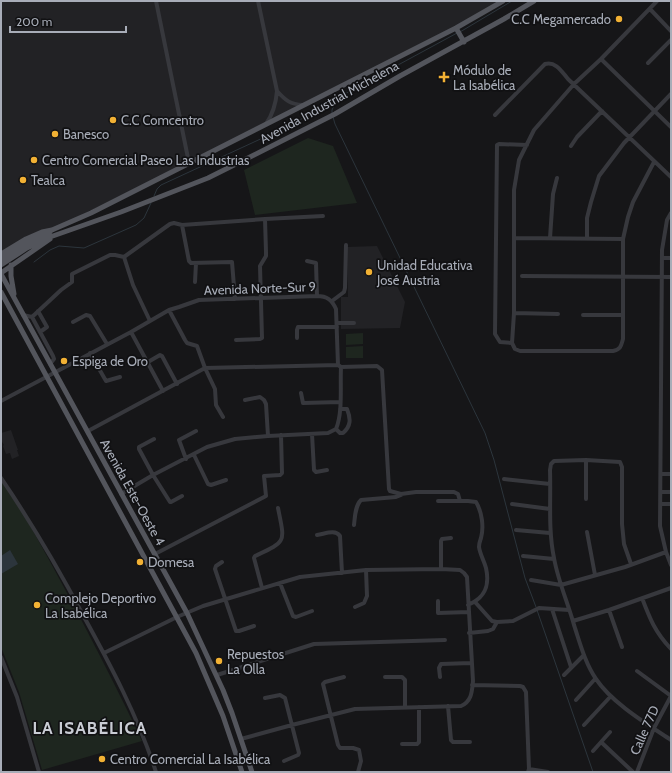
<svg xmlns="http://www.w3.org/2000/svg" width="672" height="773" font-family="Cabin,sans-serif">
	<rect width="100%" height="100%" fill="#161618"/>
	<!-- built -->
	<path fill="#222225" d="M1,1H501L481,13L189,163L1,254Z
		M377,246L405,302L400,328L341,329V297H348L347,247Z
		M11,430L18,450H17L19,456L12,459L10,453L6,454L3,446L4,445L1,440V433Z"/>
	<!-- green -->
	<path fill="#1e261f" d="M308,138L333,146L357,203L255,215L244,170Z
		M363,333V344L346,345V334Z
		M363,346V358H346V347Z
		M1,474C51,562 99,650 142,741L42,770L19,692L1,647Z"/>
	<!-- water -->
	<path fill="#2c353c" d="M10,550L18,564L1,574V556Z"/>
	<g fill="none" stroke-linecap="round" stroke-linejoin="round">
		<!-- stream -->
		<path stroke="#2c353c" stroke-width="1" d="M460,32L512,1
			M332,113V110L336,101
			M333,117L335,124L485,433L494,460L525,578L536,607
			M154,196L157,189L161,185L280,130L336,101L339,97L352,90L457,33
			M34,262L50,250L59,246L84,248L136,225L144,218L151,203
			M537,610L593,772"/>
		<!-- minor -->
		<path stroke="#37383d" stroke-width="4" d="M156,1L189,163
			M258,1L277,91C276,103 273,114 266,124
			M650,9L671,31
			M601,59L671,127
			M648,63L671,40
			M277,91C286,101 290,104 303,105
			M495,115L545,64C556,61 562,72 568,79L671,177
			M571,146L577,137L602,111
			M671,213L667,220L662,250L660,526L666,552L671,565
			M265,219L323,216
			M182,225L189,261L191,263L232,262L235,299
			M587,237V218L591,202L599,176L624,143L671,94
			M514,238L623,239L628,217L633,202L654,162
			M550,238L553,194L557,178
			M623,239V339C621,346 621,349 613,351H520L515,349L512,343L514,313V190L519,160L534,130L574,84L601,59L657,1
			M662,258H671
			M307,261L316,263L317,296
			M522,276L671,277
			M195,282L196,263
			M332,301L344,292L345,288L346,245
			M38,311L47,327L40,332
			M514,313L558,314
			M23,315L32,317L53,356L54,359L50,364
			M583,315H623
			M32,317L61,290L72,282V274L110,255H115L124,257
			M150,321L133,285L124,257L170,224L174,223L182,225L265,219L266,252V256L260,266L262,338L260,339L236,340
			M73,322L86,315L90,316L107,344
			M337,323H354
			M131,332L163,391
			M297,338V330L298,327H337
			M512,343L500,342L495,334L497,145L499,144L527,145
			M90,353L106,381L120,377
			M148,362L160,355L162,356L177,384
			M341,367L377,366L382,370L389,489L390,491L401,494L416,492H454L458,494L460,501
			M301,393L303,403L340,402
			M245,400L260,397L264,400L266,404L268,436
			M1,401L131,332L169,310L179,307L199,300L317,296C327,296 332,300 336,309L338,365L341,367C340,386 343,412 336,429L328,433L268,436L235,439L207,447L153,475L121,494
			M223,417L216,405L215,389L205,368L338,365
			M336,429L340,433H343C351,426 351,419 347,409H340
			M88,431L205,368L197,346L187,343L185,340L169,310
			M312,434L314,470L316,472L327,470
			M154,439L139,447V449L153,475L170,502H171L182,496
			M194,455L208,484L211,485L226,480
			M186,459L179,440L196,431
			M661,474H671
			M1,478C31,522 58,568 83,615C111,666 138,717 156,772
			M504,479L550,484
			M661,492H671
			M586,499V460
			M438,501H468L476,502C482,512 484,527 481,538C480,541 479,543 479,547C480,554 484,561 486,568C490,586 485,598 468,605
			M512,504L550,509
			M661,504H671
			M354,525C355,517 355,506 361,500L396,497L401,495
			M516,530L550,533
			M587,532L595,575
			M317,535C325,534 335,529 340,536L342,573
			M155,554L266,496L264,476L280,475L282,473L281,435
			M523,556L554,559
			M222,562L216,566L215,569L236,631H239L254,626
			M631,564L624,544L622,524V467L620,462L586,460L554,461L551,464L550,470C551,500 548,529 554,558C558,581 568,603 574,625C580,643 585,663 596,679C612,703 647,724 671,740
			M441,569V541L442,539L451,538
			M531,580L561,585L625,567L666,552
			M280,583L293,616L296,617L312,611
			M262,588L254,558L255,556C287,541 285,543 278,508
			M642,598C650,619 655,632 671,649
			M438,601V613L469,612
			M475,602L492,621L497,622L513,621L539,608L569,610
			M355,607L364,603L367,596L366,570
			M552,609L571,667
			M609,610L622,647
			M573,621L609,610L671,588
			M469,633L488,631L493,629L497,622
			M104,653L177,617L203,606L300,577L366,570L441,569L460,570L464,573L467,577L473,681C472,691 472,701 461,706L355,709L292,725L241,739
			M1,657L17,697L39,772
			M637,671L671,696
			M217,675L314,644L445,640
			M564,675L584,655
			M344,677L325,682L323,684L338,745L340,748H353L359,750L361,761L358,772
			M385,677H402L405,680V707
			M440,677L439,668L441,664L471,663
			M472,685L520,686L523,687L526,692L529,769L528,772
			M265,698L280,695L285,698L299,753L298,755L284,761
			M576,700L595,679
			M448,706L451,740L453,742H470
			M584,725L611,696
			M601,742L633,772
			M402,744H417L419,742V707
			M593,751L610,732
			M529,769L548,772
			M637,772L654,728L671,696"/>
		<!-- major -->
		<path stroke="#53555c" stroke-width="5" d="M456,28L464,42
			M1,254L26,239L42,232L52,230L91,213L456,28L503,1
			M1,260L22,246L50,232
			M1,265L27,248L50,237L121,212L208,178L254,155L335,114L400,76L504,19L534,1
			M11,265V276L14,294
			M1,273L50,239
			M1,274L187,613L223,690L232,713L252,772
			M1,292L196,653L223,716L242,772"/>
	</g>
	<!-- markers -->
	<g fill="#f2b134" stroke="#111113" stroke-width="1.5">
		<circle cx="619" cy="19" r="4"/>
		<path d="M442 71h4v4h4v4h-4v4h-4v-4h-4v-4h4z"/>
		<circle cx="113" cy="120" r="4"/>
		<circle cx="55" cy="134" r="4"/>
		<circle cx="34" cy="160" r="4"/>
		<circle cx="23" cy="180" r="4"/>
		<circle cx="369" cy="272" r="4"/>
		<circle cx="64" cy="361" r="4"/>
		<circle cx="140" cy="562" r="4"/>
		<circle cx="37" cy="605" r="4"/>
		<circle cx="219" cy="661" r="4"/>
		<circle cx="102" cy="759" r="4"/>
	</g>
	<g text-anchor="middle" stroke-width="3.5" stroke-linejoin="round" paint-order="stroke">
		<!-- poi labels -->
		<g font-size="13" fill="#a8adb8" stroke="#111113" text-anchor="start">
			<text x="611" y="24" text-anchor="end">C.C Megamercado</text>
			<text x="453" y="75">Módulo de<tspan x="453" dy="15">La Isabélica</tspan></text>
			<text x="121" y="125">C.C Comcentro</text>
			<text x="63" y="139">Banesco</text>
			<text x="42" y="165">Centro Comercial Paseo Las Industrias</text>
			<text x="31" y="185">Tealca</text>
			<text x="377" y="270">Unidad Educativa<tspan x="377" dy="15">José Austria</tspan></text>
			<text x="72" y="366">Espiga de Oro</text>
			<text x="148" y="567">Domesa</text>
			<text x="45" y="603">Complejo Deportivo<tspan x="45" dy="15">La Isabélica</tspan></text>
			<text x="227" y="659">Repuestos<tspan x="227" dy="15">La Olla</tspan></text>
			<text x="110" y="764">Centro Comercial La Isabélica</text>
		</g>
		<!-- street labels -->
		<g font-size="13" fill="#a8adb8" stroke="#111113">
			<text transform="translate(329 102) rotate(-29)" y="5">Avenida Industrial Michelena</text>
			<text transform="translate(260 288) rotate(-2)" y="5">Avenida Norte-Sur 9</text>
			<text transform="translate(133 492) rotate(61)" y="5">Avenida Este-Oeste 4</text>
			<text transform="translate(644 730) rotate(-66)" y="5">Calle 77D</text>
		</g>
		<!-- district labels -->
		<g font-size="17" font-weight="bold" letter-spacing="1" fill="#c9ccd4" stroke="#111113">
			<text x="90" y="734">LA ISABÉLICA</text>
		</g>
	</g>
	<!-- border -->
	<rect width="672" height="773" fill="none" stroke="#a8adb8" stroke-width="4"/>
	<!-- scale -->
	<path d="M10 26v6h116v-6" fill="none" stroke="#a8adb8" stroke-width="2"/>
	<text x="16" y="26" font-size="12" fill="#a8adb8" stroke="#111113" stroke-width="3" paint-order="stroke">200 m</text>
</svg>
